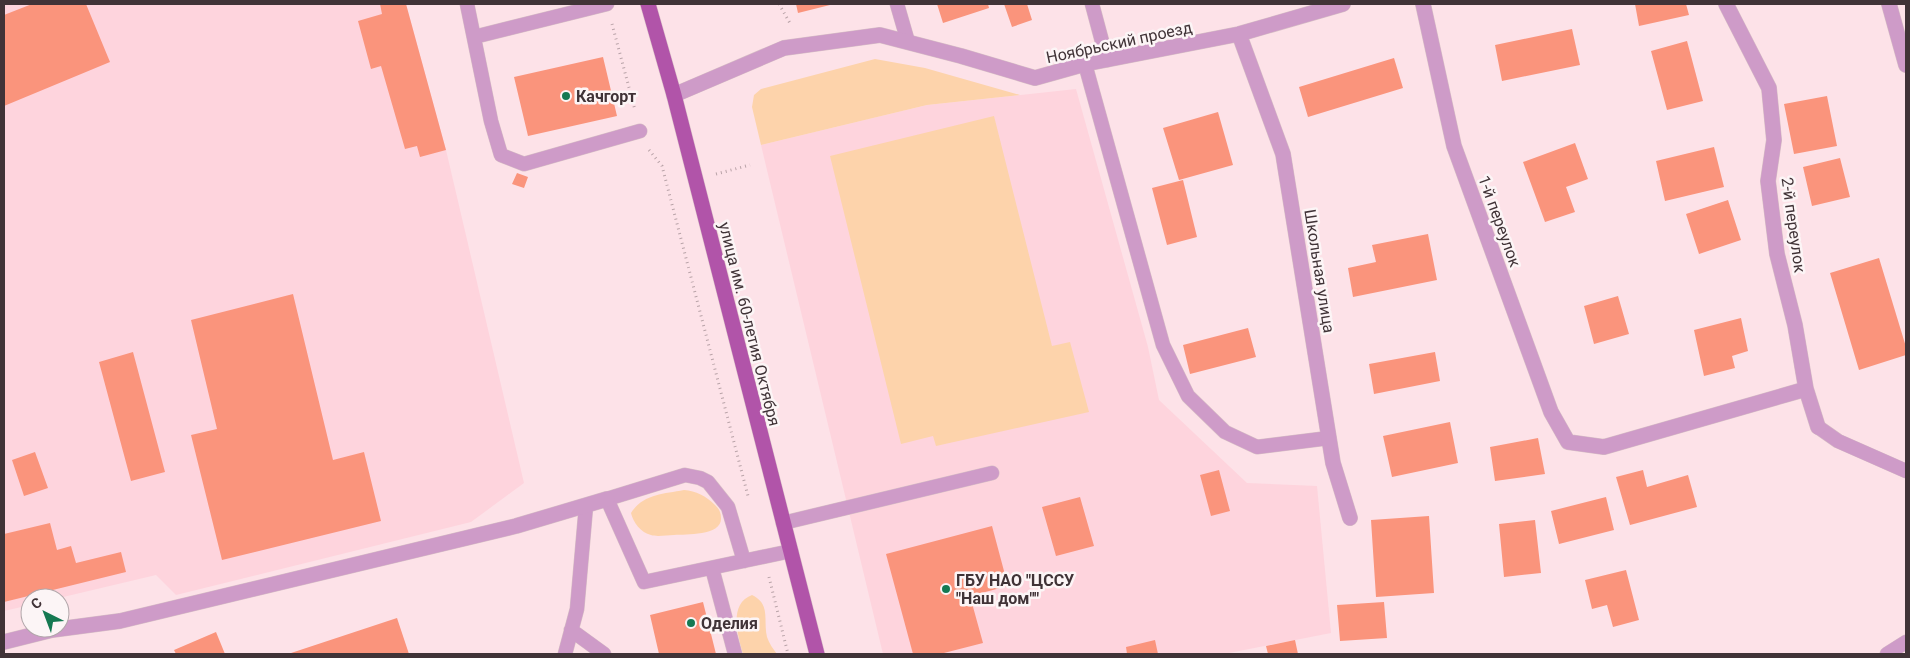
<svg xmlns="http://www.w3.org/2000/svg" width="1910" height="658" font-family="Roboto,sans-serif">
	<rect width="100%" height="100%" fill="#fde2e8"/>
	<!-- built -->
	<path fill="#fed4dd" d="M4,4H406L446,150L524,483L471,522L176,595L156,575L59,598H30V605L4,611Z
		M1076,89L1148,347L1159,400L1247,483L1317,486L1331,633L1224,654H883L761,145L927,105Z"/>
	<!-- green -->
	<path fill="#fdd3ab" d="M875,59L925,68L1020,95L927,105L761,145L752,107L754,95L761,89Z
		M994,116L1052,346L1070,342L1089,412L936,446L933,436L901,444L830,156Z
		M684,490C696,491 706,496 715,505C719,509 721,512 721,518C722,536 686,534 674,535C667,535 657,537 651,535C641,533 633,522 631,513C643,494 663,494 684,490Z
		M752,595C771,604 763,620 767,637C769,643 773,649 777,654H743C738,636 728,604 752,595Z"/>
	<!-- building -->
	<path fill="#fa947c" d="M32,4H86L110,62L4,106V15Z
		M380,4H406L446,150L420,157L417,146L405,149L381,66L371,69L358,21L382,14Z
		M796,4H834L798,13Z
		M937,4H988L989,8L943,23Z
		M1004,4H1027L1032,20L1012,27Z
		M1635,4H1686L1689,15L1639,26Z
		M1572,29L1580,65L1502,81L1495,45Z
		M1687,41L1703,101L1667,110L1651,51Z
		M603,57L617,116L528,136L514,77Z
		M1394,58L1403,88L1308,117L1299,87Z
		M1827,96L1837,146L1794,154L1784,104Z
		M1218,112L1233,165L1179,180L1163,128Z
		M1575,143L1588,179L1566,187L1575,212L1545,222L1523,162Z
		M1714,147L1724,187L1665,201L1656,161Z
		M1840,158L1850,197L1812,206L1803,167Z
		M517,173L528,177L524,188L512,184Z
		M1183,180L1197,237L1167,245L1152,188Z
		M1728,200L1741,240L1699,254L1686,214Z
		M1428,234L1437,280L1353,297L1348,268L1376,262L1372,245Z
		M1879,258L1906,347V355L1859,370L1830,273Z
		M293,294L333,460L364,452L381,521L222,560L191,435L217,429L191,320Z
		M1618,296L1629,334L1594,344L1584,306Z
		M1741,318L1748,351L1732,356L1735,368L1704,376L1694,330Z
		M1248,328L1256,357L1190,374L1183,345Z
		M133,352L165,472L131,481L99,362Z
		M1435,352L1440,381L1374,394L1369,364Z
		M1450,422L1458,463L1392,477L1383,436Z
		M1538,438L1545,474L1495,481L1490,447Z
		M35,452L48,488L24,496L12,460Z
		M1219,470L1230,511L1211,516L1200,475Z
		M1643,470L1647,487L1688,475L1697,507L1630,525L1616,477Z
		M1080,497L1094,546L1056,556L1042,507Z
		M1606,497L1614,530L1559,544L1551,511Z
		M1429,516L1434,593L1376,597L1371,520Z
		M1535,520L1541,573L1504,577L1499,524Z
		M50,523L57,550L71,546L76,563L121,552L126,572L4,602V534Z
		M992,526L1008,586L970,596L983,643L940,654H913L886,554Z
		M1626,570L1639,620L1613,627L1607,605L1592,609L1585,580Z
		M703,602L716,654H659L650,615Z
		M1384,602L1387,638L1340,641L1337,605Z
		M397,618L409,654H288Z
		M216,632L225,654H176L174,650Z
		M1155,640L1158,654H1127L1126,647Z
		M1295,640L1298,654H1268L1266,646Z"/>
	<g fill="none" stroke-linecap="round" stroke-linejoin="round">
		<!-- lane casing -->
		<g stroke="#d7bfc5" stroke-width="15">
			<path id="lane" d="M467,4L491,121L501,155L524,164L640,131
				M897,4L908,42
				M1092,4L1107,60
				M474,37L607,4
				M1085,64L1163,345L1188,396L1225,432L1257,447L1329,438
				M1818,427L1838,441L1906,471
				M783,523L992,473
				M744,561L728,507L708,482L700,478L685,475L607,499L644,582L791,551
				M712,568L735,654
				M571,630L604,654
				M565,654L577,609L586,506
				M1887,654L1906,642"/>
		</g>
		<!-- street casing -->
		<g stroke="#d7bfc5" stroke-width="16">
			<path id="street" d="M1423,4L1454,146L1551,412L1568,442L1604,447L1806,389
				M1726,4L1769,88L1774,140L1768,181L1777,254L1795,325L1806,389L1818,427
				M1889,4L1906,65
				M1239,34L1283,154L1333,463L1350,518
				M674,95L784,48L880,35L961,56L1035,78L1085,64L1239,34L1343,4
				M4,642L52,630L120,621L516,526L607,499"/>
		</g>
		<!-- primary casing -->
		<g stroke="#d7bfc5" stroke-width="16">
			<path id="primary" d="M648,4L674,95L817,654"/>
		</g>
		<!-- path -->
		<path stroke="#b9a3a8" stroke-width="3" stroke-dasharray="1 4" stroke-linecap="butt" d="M779,4L791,25
			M612,24L635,110
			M649,150L662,166L748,496
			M716,174L750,165
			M769,577L788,654"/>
		<!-- lane -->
		<use href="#lane" stroke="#ce9bc8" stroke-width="14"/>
		<!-- street -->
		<use href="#street" stroke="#ce9bc8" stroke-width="15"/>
		<!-- primary -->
		<use href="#primary" stroke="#b154a9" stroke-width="15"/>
	</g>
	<!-- markers -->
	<g fill="#157952" stroke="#fcf5f6" stroke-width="2">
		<circle cx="566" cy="96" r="5"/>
		<circle cx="946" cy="589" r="5"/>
		<circle cx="691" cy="623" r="5"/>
	</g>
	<g text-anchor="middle" stroke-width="5" stroke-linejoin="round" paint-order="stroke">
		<!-- street labels -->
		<g font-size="16" fill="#403337" stroke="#fcf5f6">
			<text transform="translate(1119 42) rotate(-12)" y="6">Ноябрьский проезд</text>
			<text transform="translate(1500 221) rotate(70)" y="6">1-й переулок</text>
			<text transform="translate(1794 225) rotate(82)" y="6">2-й переулок</text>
			<text transform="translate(1320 271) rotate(81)" y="6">Школьная улица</text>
			<text transform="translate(750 324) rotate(76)" y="6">улица им. 60-летия Октября</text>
		</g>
		<!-- poi labels -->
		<g font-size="16" font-weight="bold" fill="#403337" stroke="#fcf5f6" text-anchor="start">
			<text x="576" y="102">Качгорт</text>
			<text x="956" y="586">ГБУ НАО "ЦССУ<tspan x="956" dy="18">"Наш дом""</tspan></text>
			<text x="701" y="629">Оделия</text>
		</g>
	</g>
	<!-- border -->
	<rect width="1910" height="658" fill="none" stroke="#403337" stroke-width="10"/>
	<!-- north arrow -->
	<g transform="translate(45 613) rotate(318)"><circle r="24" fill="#fcf5f6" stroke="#b1a7aa"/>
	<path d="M0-4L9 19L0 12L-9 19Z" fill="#157952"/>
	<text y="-8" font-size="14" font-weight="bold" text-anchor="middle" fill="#403337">С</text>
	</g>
</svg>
